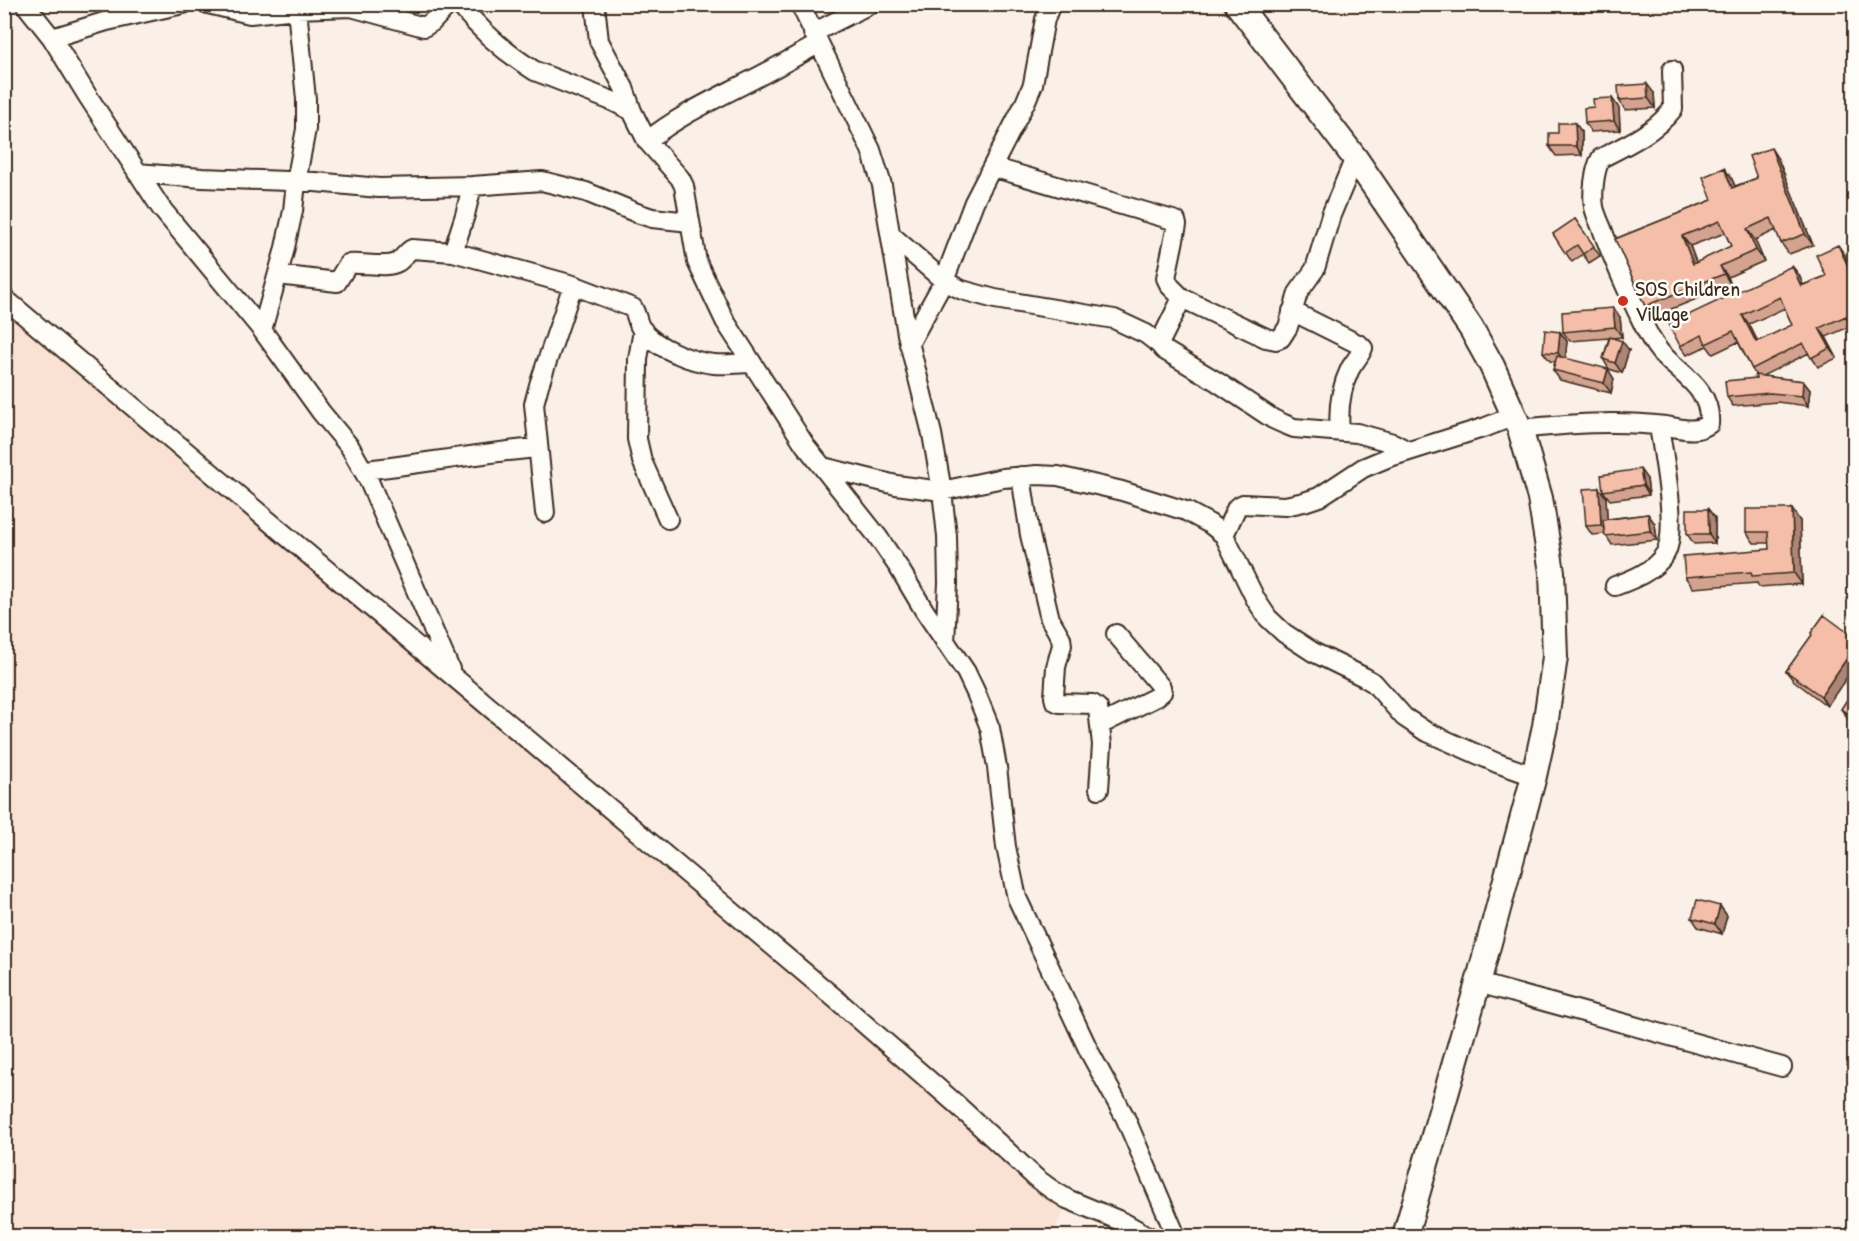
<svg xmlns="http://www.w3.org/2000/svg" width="1859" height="1241" font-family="'Patrick Hand',sans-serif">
	<rect width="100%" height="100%" fill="#fbf0e7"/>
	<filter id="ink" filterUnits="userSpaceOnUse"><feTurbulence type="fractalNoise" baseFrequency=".0167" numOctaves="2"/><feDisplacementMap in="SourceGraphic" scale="12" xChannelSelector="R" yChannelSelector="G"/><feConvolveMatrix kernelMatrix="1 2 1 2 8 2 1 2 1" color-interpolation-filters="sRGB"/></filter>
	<g filter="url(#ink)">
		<!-- built -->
		<path fill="#f9e1d4" d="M4,310L1067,1205L1051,1236H5Z"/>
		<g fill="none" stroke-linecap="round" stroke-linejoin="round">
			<!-- street casing -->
			<g stroke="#3b2a1e" stroke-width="22">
				<path id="street" d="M25,4L52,38L87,95L161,208L262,330L321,412L350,447L368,479L450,669
					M208,4L250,14L297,9L351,7L424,27L432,22L449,4
					M459,4C480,30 507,54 535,71L612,101L632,111
					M595,4L599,41L624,88L632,111L647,141L680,178L684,186L697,262L725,321L805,445L878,537L899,568L924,610L966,672L976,693L990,728L997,767L1006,847L1017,898L1090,1053L1125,1117L1176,1236
					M800,4L871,150L882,185L907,334L932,434L942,491L947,536L948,583L945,642
					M813,33L870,4
					M52,38L107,21L183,4
					M647,141C678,116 713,100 748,82C772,70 795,57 818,44
					M992,167L1176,221L1177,225L1166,278L1170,286L1182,298L1266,338L1276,340L1281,338L1288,327L1298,293L1315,269L1331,215L1355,158
					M137,173L202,178L315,182L379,188L472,186L542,181L586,192L637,213L652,218L690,222
					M891,235L944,281L962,290L995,299L1114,319L1146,334L1159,344L1164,350L1216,381L1273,419L1284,424L1294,428L1357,433L1393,443L1408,451
					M453,252L465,215L472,186
					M278,275L337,282L348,264C362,262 387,269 398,262C403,259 406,252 412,249L453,252L573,285L633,308C637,315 637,323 642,330C656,348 692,362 714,364C726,365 739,363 752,363
					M4,298L837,1000L955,1103L1036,1178L1051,1189L1067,1199L1123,1222L1148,1236
					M1292,311L1360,345L1363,348C1360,356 1354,362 1350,369C1341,388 1338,411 1340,431
					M262,330L284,252L293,211L296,182L306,129V99L297,9
					M643,330L638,359L637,439L642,461L668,519
					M909,344L944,281L974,202L1025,103L1033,84L1045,19L1051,4
					M1159,344L1182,298
					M1520,429C1568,424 1616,420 1665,426C1682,428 1694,434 1709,424C1712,389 1681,375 1660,352C1650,340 1644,326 1638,313C1626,288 1615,263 1605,237C1602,227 1596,217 1594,207C1592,194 1594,170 1601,158C1627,145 1655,132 1673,109L1672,70
					M823,467L896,485L942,491L1003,478L1037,475L1058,476L1122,491L1186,511L1210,524L1224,535L1256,600L1268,618L1284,633L1313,652L1364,677L1374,683L1404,717L1425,731L1497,763L1534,776
					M363,470C422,464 479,453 537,448
					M1021,476L1030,535L1050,619L1061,638L1062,645L1056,667L1054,697L1055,701L1059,703L1093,704L1098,708L1102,745L1099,789
					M545,513L534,404L539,385L573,285
					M1224,535L1237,507L1243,504L1285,506L1304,502L1319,497L1363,468L1387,458L1486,427L1514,416
					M1615,586C1634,579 1654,571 1665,554C1679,531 1663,454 1659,426
					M1100,725L1156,697L1162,692L1161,687L1116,634
					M1478,983L1782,1067"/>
			</g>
			<!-- secondary casing -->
			<g stroke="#3b2a1e" stroke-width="28">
				<path id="secondary" d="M1237,4L1355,158L1471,328L1492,366L1520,429L1540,498L1552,572L1555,657L1545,726L1534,776L1478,983L1405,1236"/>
			</g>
			<!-- street -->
			<use href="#street" stroke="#fdfcf7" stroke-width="18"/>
			<!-- secondary -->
			<use href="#secondary" stroke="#fdfcf7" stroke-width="24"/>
		</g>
		<!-- wall -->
		<path fill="#d3a390" stroke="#3b2a1e" stroke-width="1.5" fill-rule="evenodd" d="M1654,93L1655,108L1625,110L1619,100Z
			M1619,108L1620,130L1591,132L1585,123Z
			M1582,132V155L1556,156L1549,146Z
			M1778,159L1813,245L1789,254L1781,243L1776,230L1755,240L1764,261L1728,277L1731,285L1652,317L1645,306L1615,239L1712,200L1724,168L1732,179L1735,186L1757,178ZM1725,233L1731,246L1696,263L1690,246Z
			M1575,219L1600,256L1589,263L1583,254L1572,262L1553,234Z
			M1845,255L1851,326L1826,337L1837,358L1818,367L1809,353L1762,376L1803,381L1810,390L1808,406L1777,402L1733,406L1727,397L1756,378V376L1752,369L1738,342L1713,354L1707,346L1687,355L1680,346L1792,266L1799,275L1803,285L1826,276ZM1785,308L1792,325L1758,342L1749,324Z
			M1620,317L1622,337L1613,338L1629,350L1622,373L1609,369L1603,359L1609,338L1570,341L1563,332Z
			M1560,332L1567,341L1565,359L1614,379L1611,393L1560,380L1553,370L1555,362L1550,361L1543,352Z
			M1647,479L1649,495L1610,500L1603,491Z
			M1606,497L1607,519L1648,514L1655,524L1657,540L1612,545L1605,534L1592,535L1586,526Z
			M1708,509L1715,518V543L1694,544L1687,534Z
			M1800,521L1802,584L1759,587L1757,583L1693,588L1685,577L1769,549V543H1754L1746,532Z
			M1824,615L1827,706L1793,680L1786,671L1812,635L1811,633Z
			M1854,689V723L1847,718L1841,709Z
			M1720,906L1727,916L1722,934L1698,927L1692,918Z"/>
		<!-- shaded-wall -->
		<path fill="#ac8576" stroke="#3b2a1e" stroke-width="1.5" d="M1647,84L1654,93L1655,108L1648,98Z
			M1612,98L1619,108L1620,130L1614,121Z
			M1575,123L1582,132V155L1576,146Z
			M1771,148L1778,159L1813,245L1805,234Z
			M1724,168L1732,179L1740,199L1732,188Z
			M1747,229L1755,240L1764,261L1756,250Z
			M1682,236L1690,246L1701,275L1693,264Z
			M1838,245L1845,255L1854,275V279Z
			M1720,266L1728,277L1731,285L1724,274Z
			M1792,266L1799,275L1808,296L1801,286Z
			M1613,308L1620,317L1622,337L1615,327Z
			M1742,315L1749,324L1763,352L1756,342Z
			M1819,328L1826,337L1837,358L1830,348Z
			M1560,332L1567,341L1565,363L1558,353Z
			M1622,341L1629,350L1622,373L1615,363Z
			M1608,369L1614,379L1611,393L1604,383Z
			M1803,381L1810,390L1808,406L1802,396Z
			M1640,469L1647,479L1649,495L1643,485Z
			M1599,488L1606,497L1608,534L1601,525Z
			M1708,509L1715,518V543L1709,534Z
			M1792,509L1800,521L1802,584L1794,573Z
			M1648,514L1655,524L1657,540L1650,531Z
			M1854,648V667L1827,706L1821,696Z
			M1720,906L1727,916L1722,934L1715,924Z"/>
		<!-- building -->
		<path fill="#f5bea8" stroke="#3b2a1e" stroke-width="1.5" fill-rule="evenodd" d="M1647,84L1648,98L1619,100L1618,86Z
			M1612,98L1614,121L1585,123L1584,108L1594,107L1593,99Z
			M1558,123H1575L1576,146H1549V133H1558Z
			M1771,148L1805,234L1781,243L1771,218L1747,229L1756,250L1720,266L1724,274L1645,306L1615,239L1712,200L1703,177L1724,168L1732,188L1757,178L1749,156ZM1720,221L1731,246L1693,264L1682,236Z
			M1575,219L1594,246L1583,254L1577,245L1565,253L1553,234Z
			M1838,245L1854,279V334L1846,316L1819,328L1830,348L1811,358L1803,343L1752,369L1733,331L1706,344L1702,335L1680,346L1669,324L1792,266L1801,286L1826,276L1816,255ZM1780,297L1792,325L1756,342L1742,315Z
			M1613,308L1615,327L1563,332L1562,312Z
			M1545,330L1560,332L1558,353L1543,352Z
			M1610,337L1622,341L1615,363L1603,359Z
			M1557,356L1608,369L1604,383L1553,370Z
			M1755,375L1803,381L1802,396L1770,393L1727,397L1725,381L1756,378Z
			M1640,469L1643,485L1603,491L1601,475Z
			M1599,488L1601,525L1586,526L1583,489Z
			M1687,509H1708L1709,534H1687Z
			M1746,509H1792L1794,573L1752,576L1751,572L1685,577L1683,556L1769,549L1768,532H1746Z
			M1648,514L1650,531L1605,536L1603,520Z
			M1824,615L1854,637V648L1821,696L1786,671L1812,635L1811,633Z
			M1854,689V718L1841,709Z
			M1697,900L1720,906L1715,924L1692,918Z"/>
	</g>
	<!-- markers -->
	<circle fill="#c8321e" stroke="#fdfcf7" stroke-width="2" cx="1623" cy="301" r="6"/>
	<g text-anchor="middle" stroke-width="5" stroke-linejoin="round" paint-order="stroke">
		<!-- poi labels -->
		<g font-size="22" fill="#3b2a1e" stroke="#fdfcf7" text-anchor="start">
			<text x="1635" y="296">SOS Children<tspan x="1635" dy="25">Village</tspan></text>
		</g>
	</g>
	<!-- margin -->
	<rect width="1859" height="1241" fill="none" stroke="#fdfcf7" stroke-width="24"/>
	<rect x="12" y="12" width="1835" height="1217" fill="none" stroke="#3b2a1e" stroke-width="2" filter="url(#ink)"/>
</svg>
